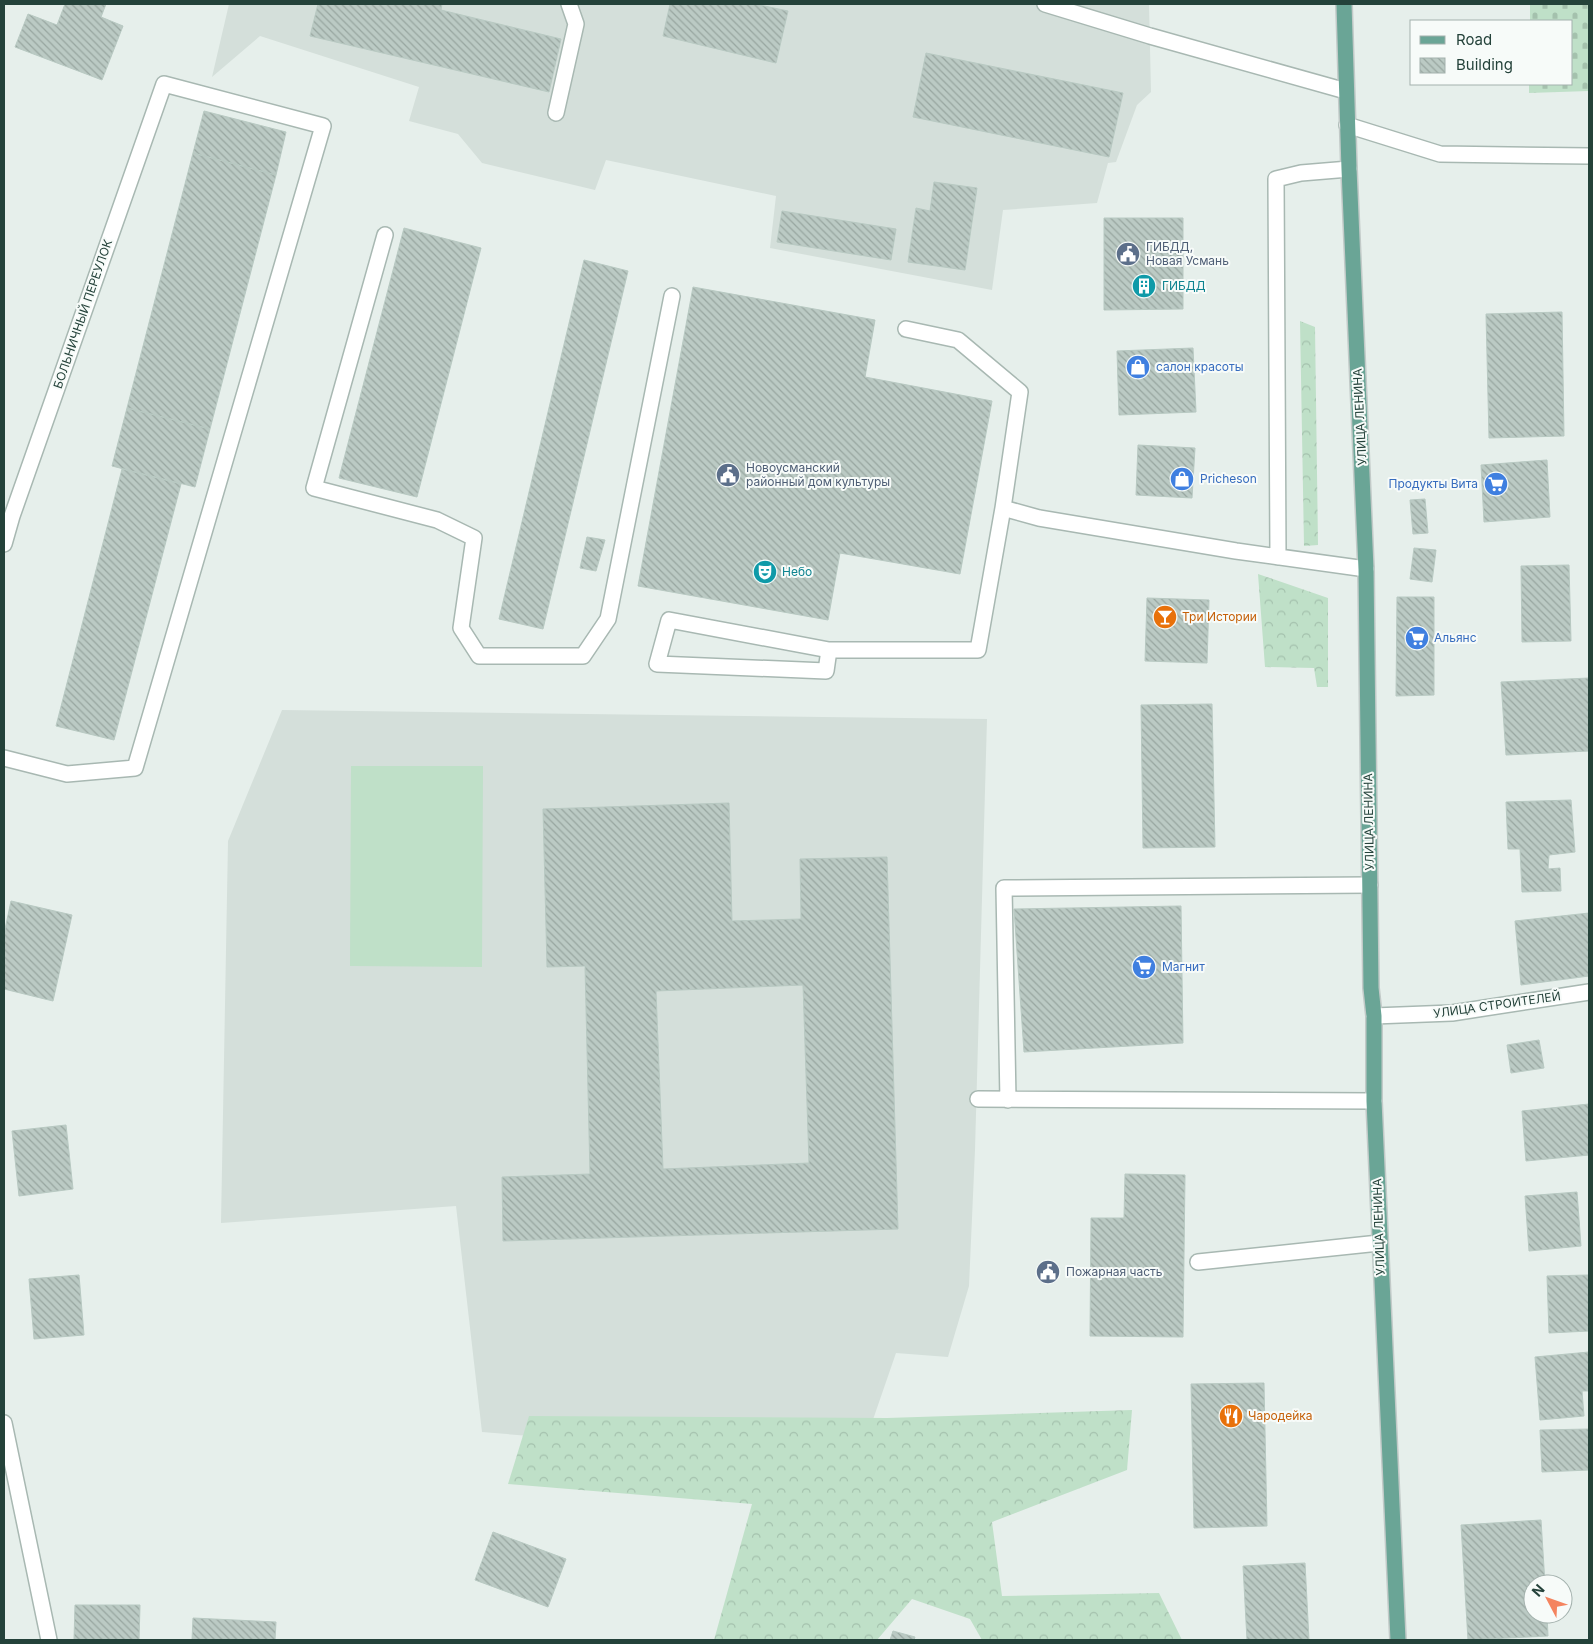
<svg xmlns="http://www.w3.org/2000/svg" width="1593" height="1644" font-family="Inter,sans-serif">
	<defs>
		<pattern id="forest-crowns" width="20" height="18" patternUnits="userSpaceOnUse" patternTransform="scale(1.25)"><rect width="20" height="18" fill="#bfe0c8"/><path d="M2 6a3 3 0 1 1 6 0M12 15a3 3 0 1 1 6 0" fill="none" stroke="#a4c1ad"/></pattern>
		<pattern id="cemetery-stones" width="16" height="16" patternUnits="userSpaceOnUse" patternTransform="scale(1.25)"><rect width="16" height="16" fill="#bfe0c8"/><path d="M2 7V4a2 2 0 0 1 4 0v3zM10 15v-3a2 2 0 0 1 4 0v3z" fill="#a4c1ad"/></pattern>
		<pattern id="building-back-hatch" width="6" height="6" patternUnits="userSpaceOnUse" patternTransform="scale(1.25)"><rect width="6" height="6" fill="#bbcac4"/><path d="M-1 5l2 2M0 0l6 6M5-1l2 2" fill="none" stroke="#98a6a0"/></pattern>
	</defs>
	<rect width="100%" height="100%" fill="#e6efeb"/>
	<!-- built -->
	<path fill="#d4dfda" d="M229,4H1149L1151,92L1137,105L1116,162L1108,163L1097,203L1003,210L992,290L770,248L776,196L606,160L595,190L482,163L458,134L409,121L419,87L260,36L212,77Z
		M282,710L987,719L975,1150L969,1286L948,1357L896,1353L858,1463L482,1432L456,1206L221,1223L228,841Z"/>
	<!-- forest -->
	<path fill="url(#forest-crowns)" d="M1300,321L1315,327L1318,545L1304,546Z
		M1258,574L1328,598V687H1317L1314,668L1265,667Z
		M1132,1410L1127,1470L992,1522L1002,1596L1159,1593L1182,1640H982L970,1619L912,1599L877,1640H714L752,1504L508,1484L529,1416L887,1418Z"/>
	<!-- cemetery -->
	<path fill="url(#cemetery-stones)" d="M1530,4H1589V91L1529,93V84H1572V21H1530Z"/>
	<!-- pitch -->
	<path fill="#bfe0c8" d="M351,766H483L482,967L350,966Z"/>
	<!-- building -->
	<path fill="url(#building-back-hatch)" stroke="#b8c9c2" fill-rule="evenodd" d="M65,4H106L101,17L123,26L102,80L15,47L28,14L57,25Z
		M318,4H442L441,10L561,39L549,92L310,36Z
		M670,4H755L788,11L776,63L663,36Z
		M926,53L1123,93L1109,157L913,117Z
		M204,111L286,132L276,175L193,153Z
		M193,153L276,175L210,429L127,408Z
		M934,182L977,188L965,270L908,262L916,208L930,211Z
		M782,211L896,229L891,260L777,242Z
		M1104,218H1183V309L1104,310Z
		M404,228L481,248L417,497L339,478Z
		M584,260L628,271L543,629L499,619Z
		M693,287L875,320L865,377L992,401L960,574L840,553L828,620L638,586Z
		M1562,312L1564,436L1489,438L1486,314Z
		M1193,348L1196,412L1119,415L1117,351Z
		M127,408L210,429L195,487L112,466Z
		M1138,445L1195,448L1192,498L1136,495Z
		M1547,460L1550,517L1484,522L1481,465Z
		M122,469L181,484L114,740L56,726Z
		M1425,499L1428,533L1413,534L1410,500Z
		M587,537L605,540L596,571L580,568Z
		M1414,548L1436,550L1432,582L1410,579Z
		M1569,565L1571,641L1522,642L1521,566Z
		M1397,597H1434V695L1396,696Z
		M1147,598L1209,600L1207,663L1145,661Z
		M1589,678V751L1506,755L1501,682Z
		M1212,704L1215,847L1143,848L1141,705Z
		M1571,800L1575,852L1549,855L1548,869L1560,868L1561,891L1522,892L1520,849H1508L1506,802Z
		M729,803L732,921L801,919L800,859L887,857L898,1229L503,1241L502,1177L590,1174L585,966L547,967L543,809ZM803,985L809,1163L663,1169L656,991Z
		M11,901L72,915L53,1001L4,989V934Z
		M1181,906L1183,1043L1024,1052L1014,909Z
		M1589,913V976L1521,985L1515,921Z
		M1539,1040L1544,1068L1511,1073L1507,1045Z
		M1589,1104V1155L1526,1161L1522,1111Z
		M66,1125L73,1189L19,1196L12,1131Z
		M1125,1174L1185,1175L1183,1337L1090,1336L1091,1218H1124Z
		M1577,1192L1581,1246L1529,1251L1525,1196Z
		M79,1275L84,1335L34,1339L29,1279Z
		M1589,1275V1331L1549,1333L1547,1276Z
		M1589,1352V1391H1582L1584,1416L1540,1420L1535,1357Z
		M1264,1383L1267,1526L1194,1528L1191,1384Z
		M1589,1429V1470L1542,1472L1540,1430Z
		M1541,1520L1545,1584H1533V1614H1547L1548,1636L1468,1640L1461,1525Z
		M493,1532L566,1559L548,1607L475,1580Z
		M1305,1563L1309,1640H1247L1243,1566Z
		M75,1605H140L139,1640H74Z
		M193,1618L276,1622L275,1640H192Z
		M893,1631L915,1637L914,1640H890Z"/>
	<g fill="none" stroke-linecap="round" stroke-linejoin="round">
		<!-- minor casing -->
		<g stroke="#a8b8b2" stroke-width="18">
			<path id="minor" d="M1045,4L1150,36L1346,91
				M556,113L576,24L569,4
				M1347,125L1440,154L1589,156
				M385,235L314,488L437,520L474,538L461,628L479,656H583L608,619L672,296
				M906,329L958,340L1020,392L1003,508
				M4,544L12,516L164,84L323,126L135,768L67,774L4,758
				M1278,557L1276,179L1301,173L1349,169
				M829,650L826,671L657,664L669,620L829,650H978L1003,508L1039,518L1236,551L1366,569
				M1374,1016L1452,1013L1589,992
				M978,1099L1374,1101
				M1008,1100L1004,888L1370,885
				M1198,1262L1379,1243
				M4,1423L49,1640"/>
		</g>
		<!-- major casing -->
		<g stroke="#c2cac8" stroke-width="18">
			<path id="major" d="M1344,4L1349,169L1366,569L1371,988L1374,1016V1101L1398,1640"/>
		</g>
		<!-- minor -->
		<use href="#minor" stroke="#fff" stroke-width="15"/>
		<!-- major -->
		<use href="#major" stroke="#6aa596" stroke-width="15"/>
	</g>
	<!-- icons -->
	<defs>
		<g id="civic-disc" transform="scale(1.25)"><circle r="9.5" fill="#5c6f8a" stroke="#f7fbf9"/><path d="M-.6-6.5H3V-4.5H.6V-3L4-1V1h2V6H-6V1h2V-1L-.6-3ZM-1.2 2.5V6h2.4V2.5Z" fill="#fff"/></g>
		<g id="building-disc" transform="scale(1.25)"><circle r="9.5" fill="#0f9aa8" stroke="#f7fbf9"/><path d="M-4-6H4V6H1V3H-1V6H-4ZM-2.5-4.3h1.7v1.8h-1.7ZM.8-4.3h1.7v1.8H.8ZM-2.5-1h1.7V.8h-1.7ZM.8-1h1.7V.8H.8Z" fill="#fff"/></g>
		<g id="shop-disc" transform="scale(1.25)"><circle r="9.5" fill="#3f7fe0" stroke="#f7fbf9"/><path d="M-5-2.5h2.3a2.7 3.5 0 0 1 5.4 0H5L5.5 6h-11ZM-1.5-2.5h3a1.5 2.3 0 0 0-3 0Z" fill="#fff"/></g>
		<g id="supermarket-disc" transform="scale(1.25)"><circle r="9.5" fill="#3f7fe0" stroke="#f7fbf9"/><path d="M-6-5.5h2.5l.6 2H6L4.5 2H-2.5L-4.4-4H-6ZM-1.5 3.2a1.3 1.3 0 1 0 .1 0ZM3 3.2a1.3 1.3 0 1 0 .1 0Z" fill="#fff"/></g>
		<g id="theatre-disc" transform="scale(1.25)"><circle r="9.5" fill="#0f9aa8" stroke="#f7fbf9"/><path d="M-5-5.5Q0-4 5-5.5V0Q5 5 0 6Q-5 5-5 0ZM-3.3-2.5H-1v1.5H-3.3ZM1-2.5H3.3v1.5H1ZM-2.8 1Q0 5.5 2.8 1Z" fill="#fff"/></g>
		<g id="bar-disc" transform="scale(1.25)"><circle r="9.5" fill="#e8710a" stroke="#f7fbf9"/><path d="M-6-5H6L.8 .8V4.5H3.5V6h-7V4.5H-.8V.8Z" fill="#fff"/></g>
		<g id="restaurant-disc" transform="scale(1.25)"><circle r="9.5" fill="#e8710a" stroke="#f7fbf9"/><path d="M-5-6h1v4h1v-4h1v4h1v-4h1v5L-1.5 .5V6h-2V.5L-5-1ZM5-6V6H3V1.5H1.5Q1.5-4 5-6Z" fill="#fff"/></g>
	</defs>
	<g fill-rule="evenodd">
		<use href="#civic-disc" x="1128" y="254"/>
		<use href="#building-disc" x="1144" y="286"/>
		<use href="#shop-disc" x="1138" y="367"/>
		<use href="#civic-disc" x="728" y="475"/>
		<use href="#shop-disc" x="1182" y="479"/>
		<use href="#supermarket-disc" x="1496" y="484"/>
		<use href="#theatre-disc" x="765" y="572"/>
		<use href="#bar-disc" x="1165" y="617"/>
		<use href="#supermarket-disc" x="1417" y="638"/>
		<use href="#supermarket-disc" x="1144" y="967"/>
		<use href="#civic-disc" x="1048" y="1272"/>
		<use href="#restaurant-disc" x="1231" y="1416"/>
	</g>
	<g text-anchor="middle" stroke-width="4" stroke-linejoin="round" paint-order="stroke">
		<!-- service labels -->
		<g font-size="12" fill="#4e5e75" stroke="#f7fbf9" text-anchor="start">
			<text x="1146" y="251">ГИБДД,<tspan x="1146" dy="14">Новая Усмань</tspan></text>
			<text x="746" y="472">Новоусманский<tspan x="746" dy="14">районный дом культуры</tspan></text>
			<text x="1066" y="1276">Пожарная часть</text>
		</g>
		<!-- culture labels -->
		<g font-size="12" fill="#0d838f" stroke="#f7fbf9" text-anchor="start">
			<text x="1162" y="290">ГИБДД</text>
			<text x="782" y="576">Небо</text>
		</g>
		<!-- street labels -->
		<g font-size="12" fill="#24423a" stroke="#f7fbf9">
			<text transform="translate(83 314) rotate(-71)" y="4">БОЛЬНИЧНЫЙ ПЕРЕУЛОК</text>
			<text transform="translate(1360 417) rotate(-93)" y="4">УЛИЦА ЛЕНИНА</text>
			<text transform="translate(1369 822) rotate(-91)" y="4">УЛИЦА ЛЕНИНА</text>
			<text transform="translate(1497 1005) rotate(-8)" y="4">УЛИЦА СТРОИТЕЛЕЙ</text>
			<text transform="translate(1379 1227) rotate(-92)" y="4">УЛИЦА ЛЕНИНА</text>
		</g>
		<!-- shop labels -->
		<g font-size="12" fill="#366cbe" stroke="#f7fbf9" text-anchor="start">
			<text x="1156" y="371">салон красоты</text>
			<text x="1200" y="483">Pricheson</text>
			<text x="1478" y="488" text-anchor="end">Продукты Вита</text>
			<text x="1434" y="642">Альянс</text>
			<text x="1162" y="971">Магнит</text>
		</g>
		<!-- food labels -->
		<g font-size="12" fill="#c56008" stroke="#f7fbf9" text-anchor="start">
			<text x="1182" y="621">Три Истории</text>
			<text x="1248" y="1420">Чародейка</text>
		</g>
	</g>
	<!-- border -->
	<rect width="1593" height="1644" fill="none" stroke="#24423a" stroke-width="10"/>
	<!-- legend -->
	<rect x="1410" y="20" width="162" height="65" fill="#f7fbf9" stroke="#a3b1ad"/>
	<rect x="1420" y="36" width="25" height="8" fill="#6aa596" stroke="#a3b1ad"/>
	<text x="1456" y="45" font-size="15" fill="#24423a">Road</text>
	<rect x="1420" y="58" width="25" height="15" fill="url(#building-back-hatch)" stroke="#a3b1ad"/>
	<text x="1456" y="70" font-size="15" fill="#24423a">Building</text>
	<!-- north arrow -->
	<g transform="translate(1548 1599) rotate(311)"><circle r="24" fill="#f7fbf9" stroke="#a3b1ad"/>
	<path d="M0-4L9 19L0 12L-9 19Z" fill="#f4845f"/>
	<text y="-8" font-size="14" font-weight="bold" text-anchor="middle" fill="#24423a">N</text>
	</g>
</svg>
